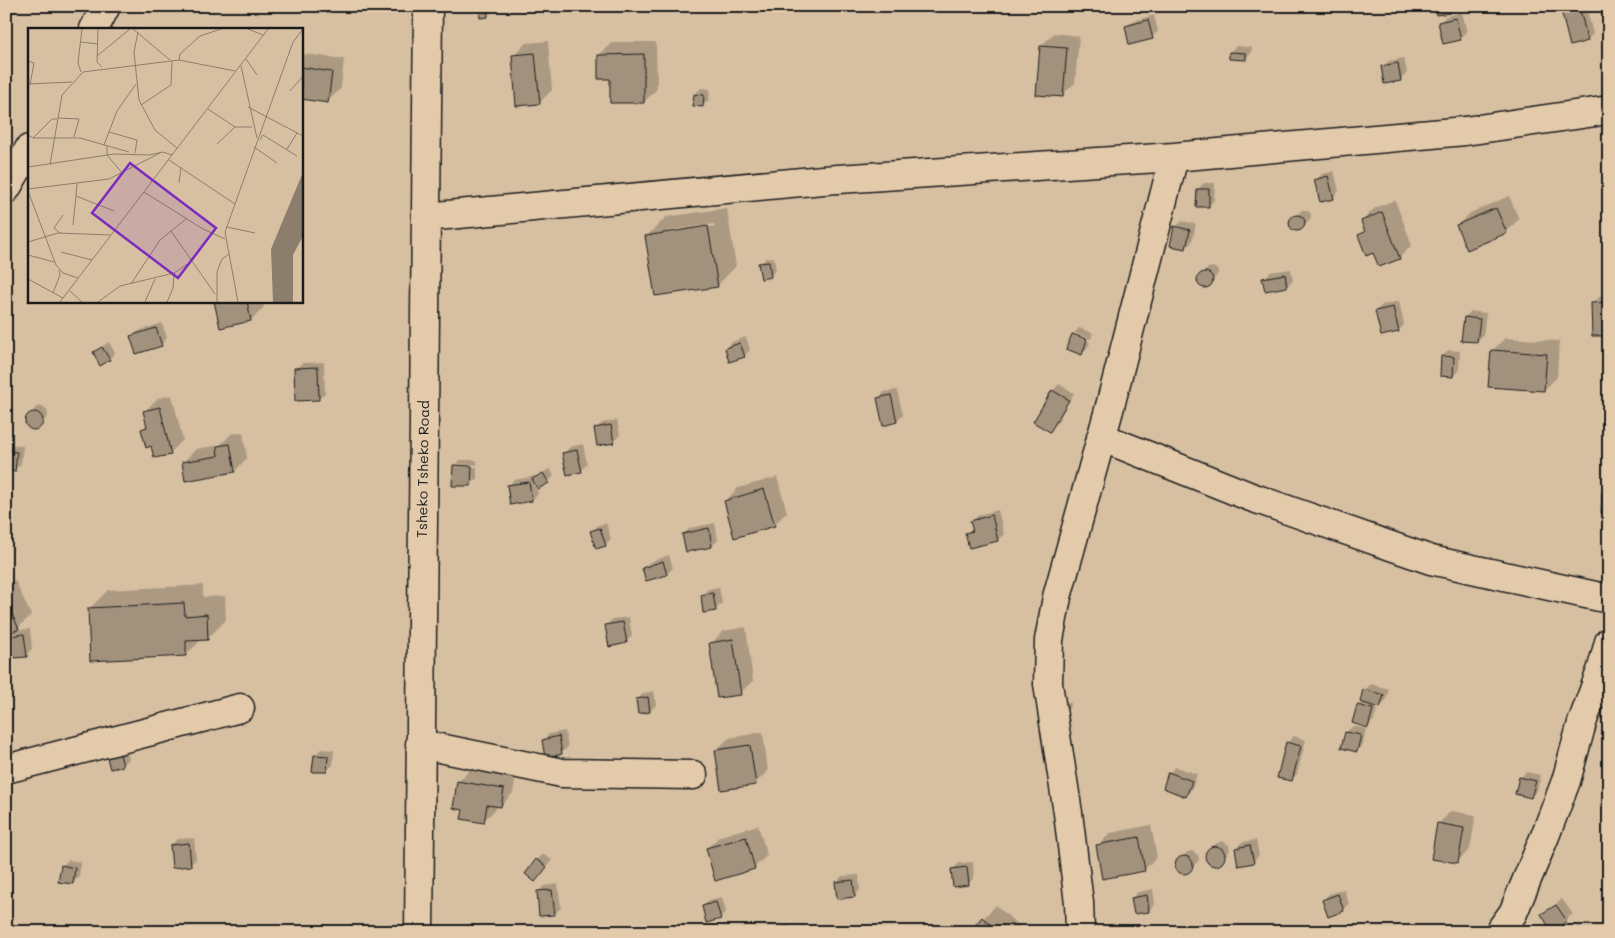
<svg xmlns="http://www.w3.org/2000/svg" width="1615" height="938" font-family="Mali,sans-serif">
	<rect width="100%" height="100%" fill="#d7c0a2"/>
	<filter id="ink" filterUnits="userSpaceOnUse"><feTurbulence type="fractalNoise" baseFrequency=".02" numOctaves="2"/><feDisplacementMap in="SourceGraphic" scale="10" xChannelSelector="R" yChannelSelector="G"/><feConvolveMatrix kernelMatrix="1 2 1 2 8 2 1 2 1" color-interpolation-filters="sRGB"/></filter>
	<g filter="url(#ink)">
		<!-- shadow -->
		<path fill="#0003" fill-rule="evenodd" d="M482,6H493V10L487,16L480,8Z
			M539,6H548L543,11L539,12Z
			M1435,6H1455L1450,11Z
			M1566,6H1586L1593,34L1587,40L1562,10Z
			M1462,12L1467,32L1460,39L1440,22L1446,16Z
			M1154,15L1158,31L1152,37L1126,27L1133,21Z
			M1054,33L1079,36L1075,83L1062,95L1041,46Z
			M548,41L552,90L539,103L513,56L526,43Z
			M612,42H656L657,89L644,102L611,78L599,55Z
			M1236,46L1252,47L1251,53L1245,59L1230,52Z
			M305,54L344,59L341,88L328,101L301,98V58Z
			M1404,58L1407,73L1401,79L1385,82L1382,67L1389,61Z
			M701,88L710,89L709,100L702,106L695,94Z
			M1334,171L1339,191L1333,198L1316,180L1322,174Z
			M1204,183H1215L1214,200L1208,206L1198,189Z
			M1509,196L1519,219L1506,232L1458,225L1470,213Z
			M1395,200L1412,245L1399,258L1374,252L1360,235L1365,229L1362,221L1375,208Z
			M727,208L736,266L717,286L647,236L666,217ZM714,224L715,226L667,234V231Z
			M1302,210H1307L1311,214V219L1300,230H1294L1291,226V220Z
			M1182,221L1196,224L1192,242L1185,248L1175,227Z
			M774,257L776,270L770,276L760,264L766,258Z
			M1213,267L1218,270V274L1208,285L1203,286L1199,284V279L1208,268Z
			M1291,269L1293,280L1287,286L1264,279L1270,272Z
			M1605,291H1609V335L1592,304Z
			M216,301H262L264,307L251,320Z
			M1399,301L1404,325L1398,331L1376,311L1382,305Z
			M1471,311L1486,313L1483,335L1477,341L1465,317Z
			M162,323L167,338L161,345L132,337L138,331Z
			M1079,328L1093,333L1091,339L1074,333V336L1090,342L1088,347L1082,353L1073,334Z
			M746,337L750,350L744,356L726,348L732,342Z
			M1505,338L1559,341L1557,377L1544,390L1492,351Z
			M109,342L115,353L109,359L94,352Z
			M1448,350L1460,351L1459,370L1453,376L1442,357Z
			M324,362L325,393L318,399L296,369L302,363Z
			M1059,384L1074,393L1056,424L1050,430L1053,391Z
			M897,390L903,415L897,421L878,399L884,392Z
			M172,395L183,440L170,453L152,445L143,429L148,424L145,411L158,398Z
			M43,406L47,410L48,416L38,427L32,429L27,425L26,419L37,407Z
			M617,420L620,435L613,442L595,429L602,423Z
			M243,432L247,458L235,471L183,462L196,449L220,445L231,434Z
			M583,444L587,464L581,471L564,453L570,447Z
			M11,445L23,446L21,464L14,470H8L6,473V449Z
			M460,460H477V465L458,464V467H477V479L470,485L454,466Z
			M550,468L554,476L548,482L537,488L538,494L532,500L511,503L508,486L514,480L535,476L536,478Z
			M777,477L787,512L774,525L725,501L738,488Z
			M1609,486V512L1603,492Z
			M998,510L1004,534L998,540L967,533L973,527L972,522L978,515Z
			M606,523L611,539L605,545L592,532L598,525Z
			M715,523L718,540L712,546L687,550L684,534L690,528Z
			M669,555L673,568L667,574L647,580L643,568L650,562Z
			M15,580L31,615L18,628L6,633V584Z
			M203,585V597L225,596L226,620L207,639H202L186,655L89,609L108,590Z
			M719,587L722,603L715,610L702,595L708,589Z
			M629,617L632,636L626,642L606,625L613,619Z
			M746,627L753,681L740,693L711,644L723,631Z
			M30,629L32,649L26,655L11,636L17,630Z
			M1371,684L1389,689L1386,701L1380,707L1378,706L1374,720L1368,726L1358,706L1361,703L1365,690Z
			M654,691L656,705L650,711L638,699L644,693Z
			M1066,702L1071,703L1070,707L1064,713L1060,708Z
			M1065,717L1070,718V721L1064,727Z
			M1353,726L1366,729L1363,744L1356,751L1346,732Z
			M565,731L568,747L561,753L543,740L549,734Z
			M763,732L768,771L755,784L716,750L729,738Z
			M1294,736L1306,740L1297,774L1291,780L1287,743Z
			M124,741L129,759L122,765L107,750Z
			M321,749L334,750L333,765L326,771L315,755Z
			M1175,767L1197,774L1192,789L1186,795L1169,773Z
			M471,769L516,776L513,793L501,806L497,805L496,809L483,821L464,809L458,782Z
			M1526,772L1541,775L1537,790L1531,797L1520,778Z
			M1451,811L1476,815L1470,849L1457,862L1438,824Z
			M758,825L767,855L754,868L707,848L720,836Z
			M1151,825L1157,857L1144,870L1098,846L1110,833Z
			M194,838L196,859L190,865L171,845L177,839Z
			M1256,840L1259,855L1253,862L1236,848L1242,842Z
			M1222,841L1229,845L1230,850L1221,862L1213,865L1208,862L1206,857L1210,849L1217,843Z
			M1192,851L1198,855L1199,860L1187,873H1182L1177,867V863L1187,852Z
			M543,854L552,860L535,880L537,860Z
			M68,860L81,862L79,877L73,883L62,866Z
			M973,862L974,878L968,884L953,869L959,863Z
			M859,875L860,890L854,896L836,883L842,876Z
			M558,884L561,908L554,914L538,892L544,886Z
			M1153,889L1155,904L1149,911L1132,898L1138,892Z
			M1344,889L1349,904L1343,910L1323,900L1329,894Z
			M722,897L726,912L720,918L703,906L709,900Z
			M1562,899L1573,914L1566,920L1543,915Z
			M996,905L1026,932H971Z
			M790,925L792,932H772L776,928Z
			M1580,926L1583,932H1570Z"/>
		<!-- building -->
		<path fill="#a2927d" stroke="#1c1c1c" d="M130,6H154L153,9Z
			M487,6L488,17L480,18L479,7Z
			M553,6H568V8L553,10Z
			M1434,6H1449L1450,13L1436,15Z
			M1575,6H1579L1588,41L1570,46L1561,10Z
			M1456,18L1461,40L1443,44L1438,22Z
			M1148,20L1153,39L1129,45L1125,26Z
			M1040,46L1067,48L1063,97L1036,95Z
			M1229,52L1246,53V60L1229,59Z
			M535,53L540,104L516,106L512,55Z
			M644,54V103H610V79H598V55Z
			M1398,63L1401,81L1384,84L1381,66Z
			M301,67L332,72L328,103L301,99Z
			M694,94L704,95L703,107L693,106Z
			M1328,176L1334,199L1320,202L1314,180Z
			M1197,189H1209V207H1196Z
			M1496,208L1507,233L1467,250L1456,225Z
			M1382,212L1400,259L1379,267L1373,253L1366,256L1358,235L1365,232L1361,221Z
			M1289 223a8 8 0 1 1 16 0a8 8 0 1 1-16 0Z
			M708,226L718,287L655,296L645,236Z
			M1174,226L1190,230L1186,249L1170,246Z
			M769,262L771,277L761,279L758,263Z
			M1197 280a8 8 0 1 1 16 0a8 8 0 1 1-16 0Z
			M1285,274L1287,287L1265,291L1262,278Z
			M214,301H247L251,321L220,328Z
			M1609,302V336H1592L1591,303Z
			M1393,307L1399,332L1381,336L1375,311Z
			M1464,317L1480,319L1477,342L1461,341Z
			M156,328L162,346L136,354L130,336Z
			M1072,334L1087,339L1082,355L1066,349Z
			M740,343L745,357L729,362L725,348Z
			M102,347L110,360L100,366L93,352Z
			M1491,350L1547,354L1544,391L1488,387Z
			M1441,356L1454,357L1453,377L1440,376Z
			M318,367L319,400L295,401L294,368Z
			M1052,390L1069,400L1050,432L1033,422Z
			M891,395L897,422L883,426L877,398Z
			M160,407L171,455L154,458L151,446L146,448L141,429L147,427L143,411Z
			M25 421a9 9 0 1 1 18 0a9 9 0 1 1-18 0Z
			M611,425L614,443L597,446L594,428Z
			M230,444L235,472L185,481L182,462L218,456L217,446Z
			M577,450L582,472L567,475L562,453Z
			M6,451L17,452L15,472L6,471Z
			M453,465L472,466L471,486H452Z
			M543,473L549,483L538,489L532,479Z
			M529,482L532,501L510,505L507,485Z
			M764,489L775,526L734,538L724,501Z
			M1602,492H1609V513H1601Z
			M992,515L998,541L969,548L965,533L973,531L970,521Z
			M600,528L606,546L596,549L590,531Z
			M709,528L712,547L686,552L682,534Z
			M663,561L667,575L646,581L642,568Z
			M713,593L716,611L703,613L701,595Z
			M6,602L19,629L6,635Z
			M184,603L185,616L207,614L208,640L186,641V656L90,661L88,608Z
			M623,622L627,643L609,647L605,625Z
			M24,634L27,657L12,658L10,636Z
			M733,639L741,695L717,698L709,643Z
			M1363,689L1384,695L1380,708L1360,702Z
			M648,697L650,712L638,714L636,699Z
			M1357,705L1373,709L1368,728L1352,723Z
			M1345,732L1361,735L1357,752L1341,748Z
			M559,736L562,754L545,758L542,740Z
			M1286,742L1301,746L1292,781L1277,778Z
			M750,745L756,785L721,790L715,750Z
			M118,746L123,766L110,769L105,750Z
			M314,755L328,756L327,772H312Z
			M1168,772L1192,781L1186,797L1163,788Z
			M1519,777L1536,781L1531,798L1515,794Z
			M457,781L504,789L501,807L487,805L484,823L461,819L463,810L453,808Z
			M1437,823L1464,828L1458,863L1431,859Z
			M746,837L755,869L715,881L706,848Z
			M1139,837L1145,871L1102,879L1096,845Z
			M189,843L191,866L172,868L170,845Z
			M1250,845L1254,863L1238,866L1235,848Z
			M1205 856a10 10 0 1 1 20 0a10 10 0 1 1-20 0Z
			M1175 865a9 9 0 1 1 18 0a9 9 0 1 1-18 0Z
			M536,859L547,867L535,882L525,874Z
			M61,865L75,868L73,884L58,882Z
			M967,867L969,885L953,887L951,869Z
			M853,880L855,897L837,899L835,882Z
			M552,890L555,915L539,916L537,891Z
			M1338,894L1344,911L1328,917L1322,900Z
			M1147,895L1149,912L1134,914L1131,898Z
			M716,902L721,919L706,923L702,906Z
			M1556,905L1567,921L1552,932L1541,914Z
			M982,917L999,932H969Z"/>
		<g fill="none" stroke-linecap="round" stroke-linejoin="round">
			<!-- minor casing -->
			<g stroke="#1c1c1c" stroke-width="31">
				<path id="minor" d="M94,29L106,6
					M6,189L29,149
					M426,217L823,180L1174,157L1274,148L1465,131L1609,110
					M1101,437L1251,497L1431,560L1609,599
					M420,744L562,773L693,775
					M6,769L240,708
					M1080,932L1079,903L1068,813L1048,684L1049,640L1057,597L1109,410L1174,157
					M1499,932L1513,913L1545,836L1566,781L1582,723L1602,668L1609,642"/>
			</g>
			<!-- highway casing -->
			<g stroke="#1c1c1c" stroke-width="31">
				<path id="highway" d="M419,932L428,6"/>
			</g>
			<!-- minor -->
			<use href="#minor" stroke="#e3caab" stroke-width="28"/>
			<!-- highway -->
			<use href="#highway" stroke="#e3caab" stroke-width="28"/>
		</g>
	</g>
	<g text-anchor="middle" stroke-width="4.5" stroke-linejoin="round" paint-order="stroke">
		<!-- street labels -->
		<g font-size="14" fill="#1c1c1c" stroke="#e3caab">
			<text transform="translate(423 469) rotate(-89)" y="5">Tsheko Tsheko Road</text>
		</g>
	</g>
	<!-- overview -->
	<g transform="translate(28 28)">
		<rect width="275" height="275" fill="#d7c0a2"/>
		<path d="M275,144V208L265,227V274H245L243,221Z" fill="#8c7e6d"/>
		<path fill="none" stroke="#8c7e6c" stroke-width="1" d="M70,1L69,34L74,39M105,1L142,32M220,1L235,7M110,4L106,24L111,72L127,102L149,120M53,14L70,16M69,28L102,1M218,31L229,47M151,32L152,26L172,8L193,1M0,33L6,35L2,57M213,38L229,110M53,44L50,35L54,1M0,56L44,54M262,63L275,48M113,77L143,57L144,33M220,79L275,108M180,81L207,99H224M30,90L51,91L46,109M81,104L109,112L107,125M0,107L5,110H52L101,124M5,110L24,91H29M232,112L235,107L269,128M189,116L207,99M76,117L89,83L108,56M79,118V127L95,146M226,119L249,135M259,121L269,105M141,132L207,176M22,137L34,67L55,44L151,32L207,43M0,139L86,126L121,127L135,124L144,127M49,155L48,168L86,183M151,155L153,139M0,161L81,151L132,125M0,163L28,237L35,245L50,250M116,164L175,201L197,211M45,197L48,168M199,199L227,205M143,203L187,266M32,205L26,200L35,187M0,214L30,205L82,207M33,224L64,232M0,227L26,234M0,251L35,270M103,256L132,212L158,191M42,263L54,274M25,265L32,247L31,242M32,274L240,1M70,274L92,258L146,245L164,233M117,274L127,251M139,274L145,260L146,245M189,274V244L194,231L201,226M210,274L197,204L265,14L275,1"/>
		<path fill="#7b2cbf" fill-opacity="0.15" stroke="#7b2cbf" stroke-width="2.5" d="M102,135L188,200L150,250L64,185Z"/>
		<rect width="275" height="275" fill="none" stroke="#1c1c1c" stroke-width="2.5"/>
	</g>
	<!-- margin -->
	<rect width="1615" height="938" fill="none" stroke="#e3caab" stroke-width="25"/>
	<rect x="12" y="12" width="1590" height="913" fill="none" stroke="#1c1c1c" stroke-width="2" filter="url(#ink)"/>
</svg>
